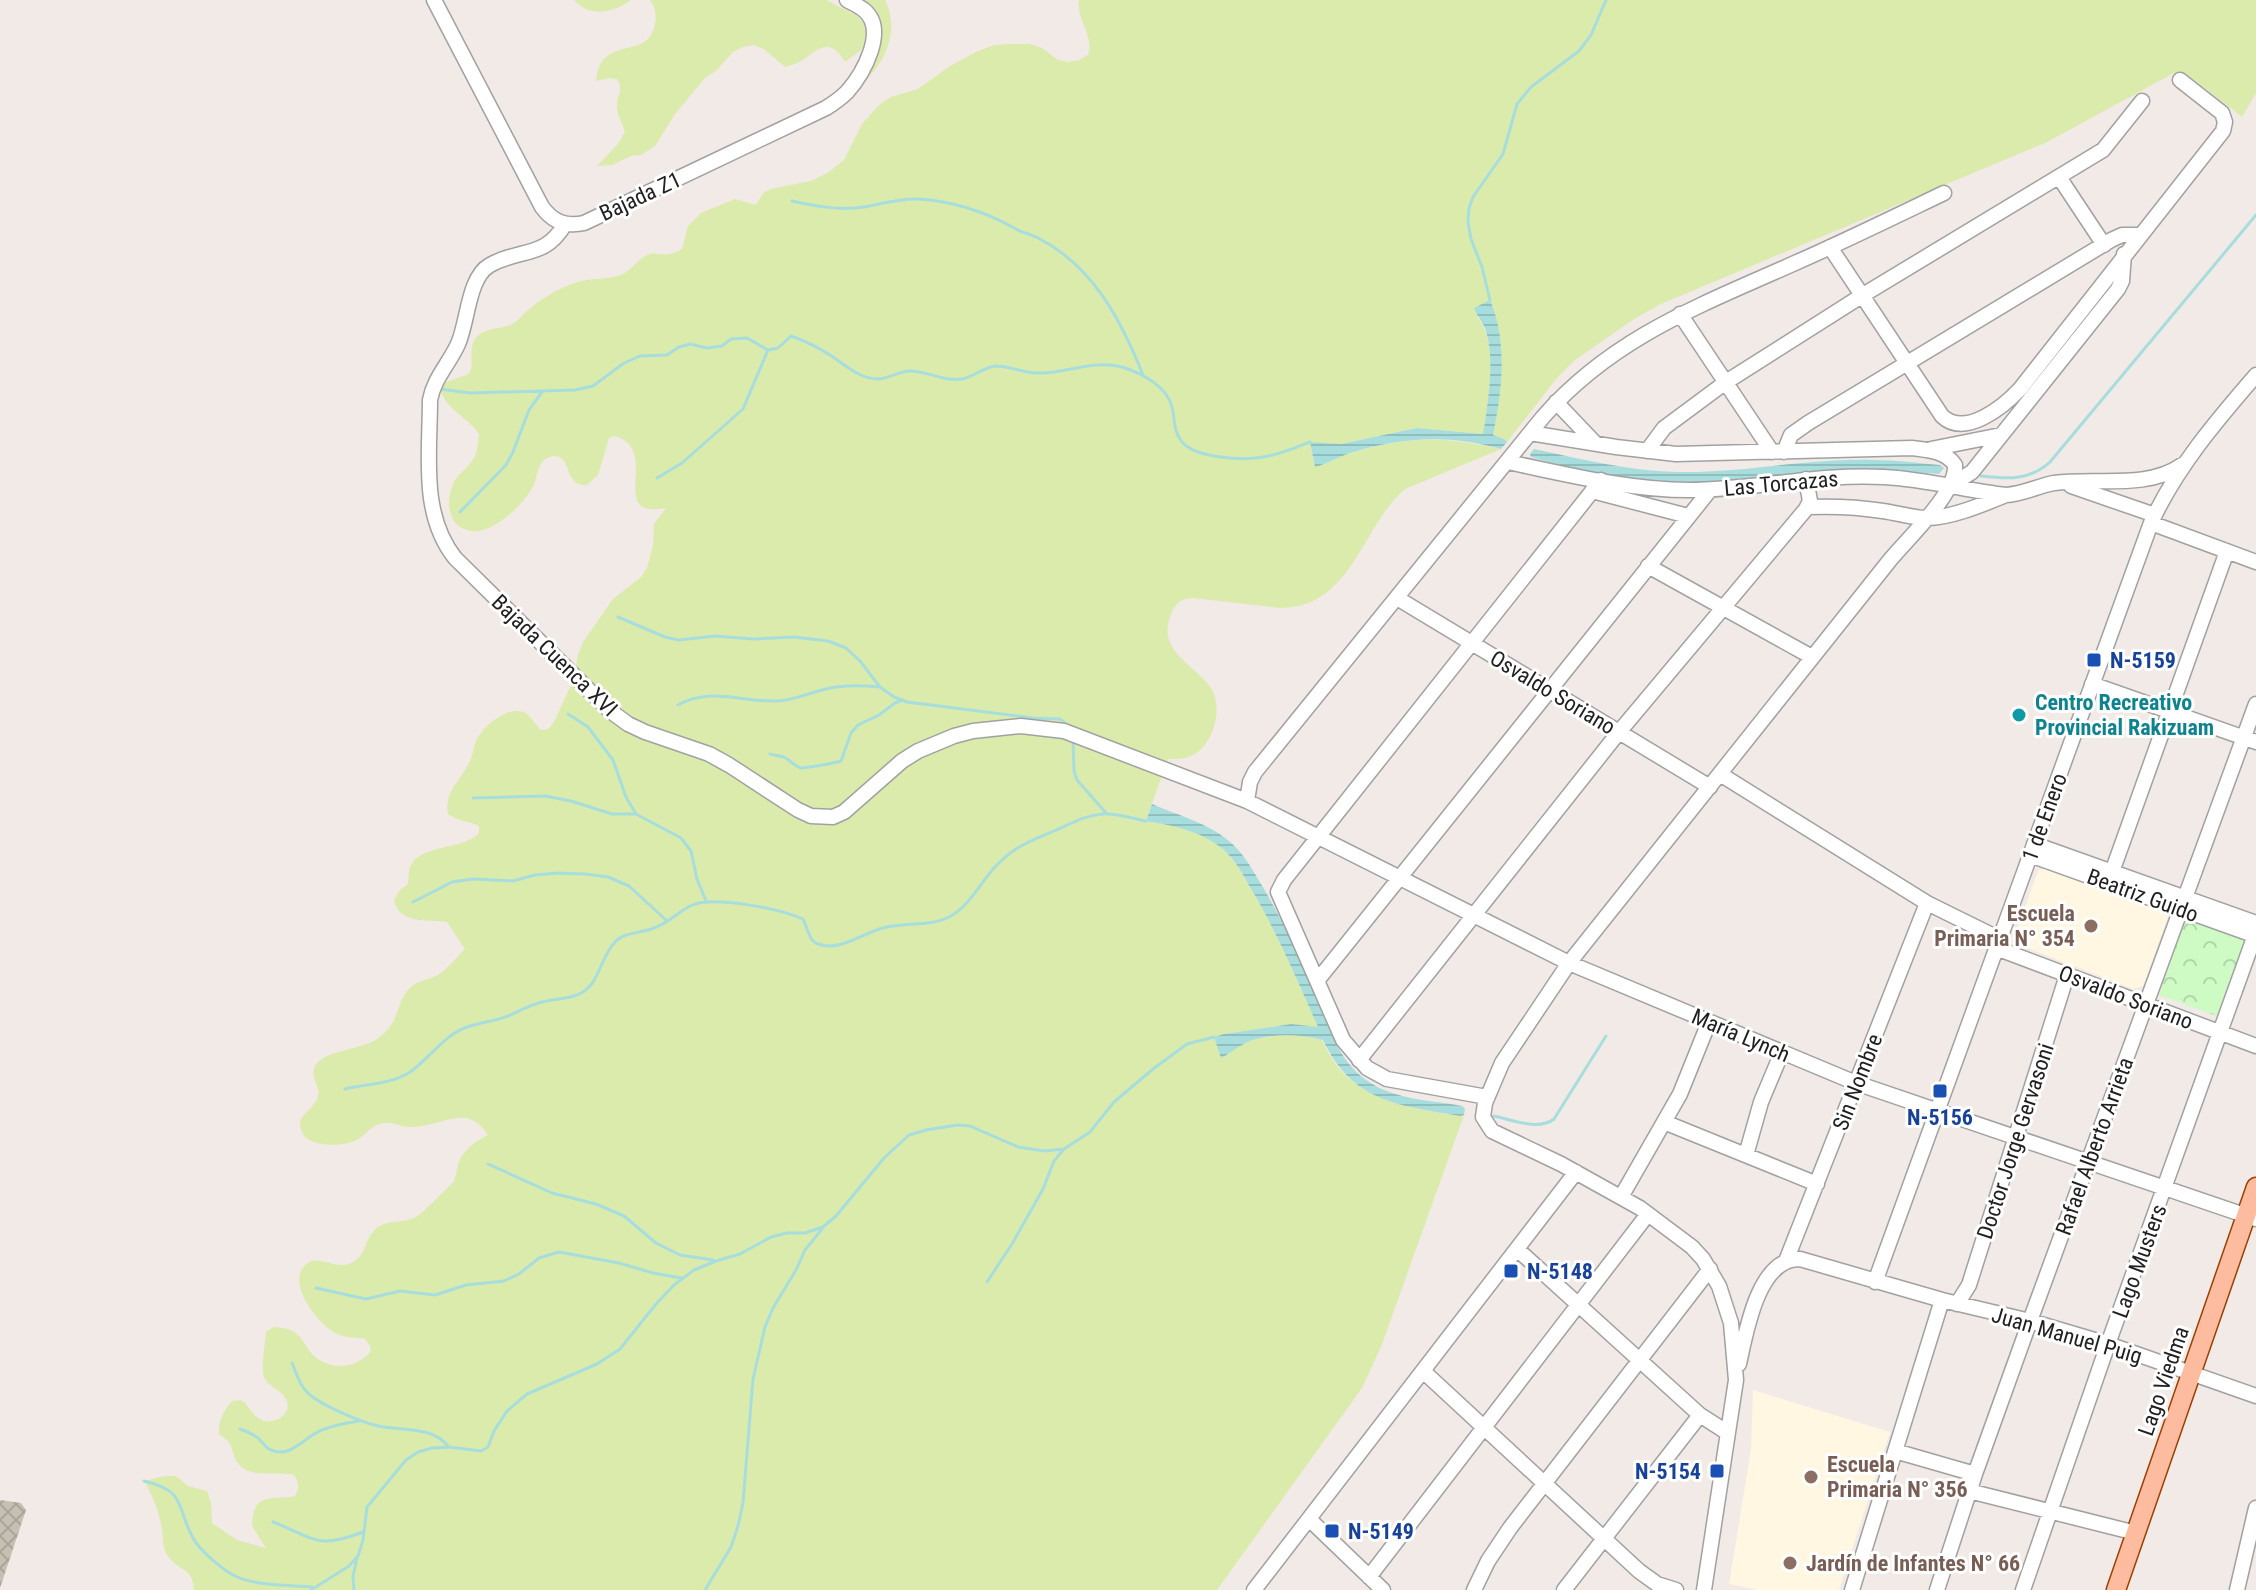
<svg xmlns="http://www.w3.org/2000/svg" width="2256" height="1590" font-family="'Roboto Condensed',sans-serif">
	<defs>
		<pattern id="construction-cross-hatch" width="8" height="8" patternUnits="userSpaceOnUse" patternTransform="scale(2)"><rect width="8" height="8" fill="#c5c0b1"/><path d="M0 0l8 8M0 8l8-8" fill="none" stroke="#a9a598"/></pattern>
		<pattern id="park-crowns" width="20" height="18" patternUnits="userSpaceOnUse" patternTransform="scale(2)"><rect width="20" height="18" fill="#cefac4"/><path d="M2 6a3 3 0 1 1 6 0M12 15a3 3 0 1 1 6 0" fill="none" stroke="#b1d6a8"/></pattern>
		<pattern id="water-rules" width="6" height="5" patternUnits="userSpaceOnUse" patternTransform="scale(2)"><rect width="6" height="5" fill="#a7dedd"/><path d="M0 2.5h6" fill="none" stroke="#8fbebd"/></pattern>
	</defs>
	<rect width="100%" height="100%" fill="#f1eae6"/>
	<!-- education -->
	<path fill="#fff7e1" d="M2047,867L2164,909L2168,917L2143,986L2133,989L2020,945L2015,935L2038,871Z
		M1753,1390L1890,1432L1839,1590H1758L1729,1584L1751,1449Z"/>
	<!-- construction -->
	<path fill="url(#construction-cross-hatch)" d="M0,1500L21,1503L26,1510L0,1588Z"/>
	<!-- grass -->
	<path fill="#dbebac" d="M574,0H631C613,13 590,18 574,0Z
		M650,0H826L856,15L862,21L865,29V44L861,50L845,62C831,38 820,47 803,60C798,63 791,65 785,67L764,49L754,45L743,47L733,52L716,71L705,78L675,114L655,146L641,155L631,156L612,165L597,166L618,144L625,132C623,124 616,114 617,105C617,94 624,91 617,79L609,78L596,81C597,74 599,63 605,58C622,42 649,54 655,24C657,15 655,7 650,0Z
		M863,0H885C899,27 888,57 869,77C877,49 893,21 863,0Z
		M1079,0H2256V93L2242,117L2188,75L2174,73L2047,142L1661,304L1634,319L1575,360L1556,379L1507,442L1504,439L1493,435C1502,393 1501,353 1494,310L1477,316C1500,347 1489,398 1483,434L1417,428L1341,444L1310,443L1315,467C1328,463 1338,457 1351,453C1406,436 1445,436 1501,449L1405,489C1360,528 1353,607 1280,608L1193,598C1182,599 1178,601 1173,610C1152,650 1196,665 1211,688C1224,708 1213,745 1193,755C1186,759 1176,759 1168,759L1146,820C1170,825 1196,830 1217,844C1232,855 1241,872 1251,888C1277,932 1297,980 1319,1028L1291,1024L1224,1034L1221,1057C1231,1054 1239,1045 1250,1041C1273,1033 1299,1034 1322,1040C1348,1101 1403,1106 1460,1116L1464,1115L1381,1347L1362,1388L1217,1590H194C193,1567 178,1571 168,1556C161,1547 164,1535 161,1524C158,1509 152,1494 144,1481L165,1476H176L188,1486L207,1491L211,1503L212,1523L237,1540L266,1548L252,1526C253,1490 272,1501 295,1496C300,1487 299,1483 294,1475C277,1470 249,1480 237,1462C233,1456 233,1448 229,1443C227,1439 222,1437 219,1434C218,1421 224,1410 232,1401L241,1400C249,1405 251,1413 258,1418C271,1428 294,1415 286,1399C282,1390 268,1387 264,1377C261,1368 265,1343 266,1332L274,1327C281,1328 287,1328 293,1331C302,1336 306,1348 314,1356C331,1371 357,1369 371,1351L370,1346L365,1339C355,1337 344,1338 335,1333C318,1324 283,1280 308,1263C319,1255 336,1269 349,1264C368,1257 364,1236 378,1227C390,1219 407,1224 419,1215C422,1213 452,1184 454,1181C456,1176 457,1169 458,1164C463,1150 476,1141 488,1135C467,1101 440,1128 410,1127C399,1127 391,1120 380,1124C371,1126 367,1133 360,1138C348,1147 318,1147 306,1138C301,1133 300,1127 300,1121C304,1112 316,1106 318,1096C320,1085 310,1077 315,1066C324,1050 361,1050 377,1039C402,1022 394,1004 410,988C418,980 429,980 438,975C449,968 456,957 465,949L447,922C428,919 399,925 394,900L400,890L408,884C409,877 408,871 411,865C422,844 464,850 479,833V826C469,821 457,821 448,814C444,792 460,781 469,763C473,756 473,747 477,739C483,727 503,710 518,711C529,711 534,724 541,730L549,729L555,720L573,681L578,655L583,642L613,599L641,577L647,568L653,546L654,524L666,508C605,520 663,448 614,436L609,438L598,475L587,485C563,487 573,456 554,456C550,456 545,459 543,461C537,468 537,477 534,484C526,503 493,534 472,531C447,528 445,501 454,482C459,473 469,467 474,458C478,451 478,441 479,434C467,416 447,411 440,389L444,383L469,374C475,363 468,348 475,339C484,326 502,330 514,323C519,320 523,314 528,310C541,299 559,288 575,283C591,277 608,281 623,274C633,269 639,258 647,255C659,250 664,260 682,249L688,226L701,213L735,199L756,205L764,192L771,189L811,181L829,172L844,160L862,124L879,105L891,97L918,89L950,66L976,52L994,45L1010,44H1030L1042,48L1058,60L1069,62L1079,60L1088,55C1095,36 1076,20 1079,0Z"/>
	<!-- park -->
	<path fill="url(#park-crowns)" d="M2187,914L2247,936L2217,1016L2159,995Z"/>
	<!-- water -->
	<path fill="url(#water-rules)" d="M1490,300C1508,341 1502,393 1493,435L1504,439L1507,442L1501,449C1449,434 1402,437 1350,453C1338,457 1327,464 1315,467L1310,442L1341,444L1417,428L1483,434C1488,404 1495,360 1486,331C1483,322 1477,316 1474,308Z
		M1534,449C1581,459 1630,471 1678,472C1743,473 1808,458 1873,460C1895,460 1918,463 1940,465L1944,468L1939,474C1919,473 1898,470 1878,471C1815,473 1752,483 1688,482C1635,482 1582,472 1531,457L1530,454Z
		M1152,804C1177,815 1208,823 1229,841C1240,850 1248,862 1255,874C1278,911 1296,949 1313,989C1331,1030 1338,1070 1384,1090C1407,1100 1437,1101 1462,1106L1465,1109L1464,1115L1460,1116C1398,1105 1353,1103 1323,1040C1299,1034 1273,1033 1250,1041C1240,1045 1231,1053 1221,1058L1214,1037L1224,1034L1291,1024L1318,1027C1297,980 1277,932 1250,887C1241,871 1232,854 1216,844C1196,830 1170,825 1146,821Z"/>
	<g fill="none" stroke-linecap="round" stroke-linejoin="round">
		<!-- stream -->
		<path stroke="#a7dedd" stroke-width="3" d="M792,201C815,206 840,211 864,207C882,204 899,198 918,199C953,201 986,212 1016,229C1023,233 1031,234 1038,238C1093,266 1121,320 1143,375
			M1490,300L1482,267L1471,239L1468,222L1469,208L1473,197L1503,154L1517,104L1531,87L1579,51L1591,35L1606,0
			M440,389L470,393L575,390L593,386L624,363L640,356L667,355L679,347L690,344L707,348L722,346L731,339L747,338L768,350L778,348L791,336C805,341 818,347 830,355C844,364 859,379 878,379C888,379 898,372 908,371C926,370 943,382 962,379C974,377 983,367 996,366C1010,366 1023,373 1038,373C1068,374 1090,359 1122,367C1141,373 1167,386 1172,407C1175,419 1173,431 1182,442C1196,458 1243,461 1263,457C1279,455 1295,448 1310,442
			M1981,476C2007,479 2029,481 2050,462L2256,215
			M657,478L682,463L743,409L768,350
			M460,512L506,465L513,452L529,410L542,392
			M618,617L665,637L679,640L715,636L753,639L794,637L828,641L846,648L860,661L880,687L894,697L907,702L1033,718L1060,719L1070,727
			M678,705C709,687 741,702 775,701C792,701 806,694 822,690C841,685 859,685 878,687
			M568,714L588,727L613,760L626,797L636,814L681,838L691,851L697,879L706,901
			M1073,738L1074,771L1077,780L1107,814
			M770,754C775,755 779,756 784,757C790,760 794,766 801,768C806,768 835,763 841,761L851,733L858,725L879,715L895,703L903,700
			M473,798L545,796L571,801L612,814H635
			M413,902L452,882L473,879L513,881L535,875L558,873L585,874L608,877L629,886L667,921
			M345,1089C366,1084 392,1084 410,1072C429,1059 444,1035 467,1027C480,1023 494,1021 508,1016C519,1011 530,1005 542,1002C553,999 566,999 577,995C600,986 599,959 615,942C624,932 642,933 654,928C668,923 677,913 690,906C712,895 781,909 803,919C807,927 809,941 818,944C839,952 863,933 883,928C904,922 929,927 949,917C969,907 980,883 995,867C1017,843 1035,840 1063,827C1076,821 1088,815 1103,814C1117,813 1132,818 1146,821
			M1494,1116C1512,1120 1539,1131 1554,1119L1606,1036
			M488,1164L552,1193L596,1204L624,1216L656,1243L680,1255L713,1260
			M987,1282L1012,1244L1043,1189L1054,1161L1064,1149L1090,1132L1114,1102L1153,1069L1187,1044L1214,1037
			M316,1288L366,1299L400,1291L435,1295L466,1285L504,1281L519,1274L539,1258L559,1252L619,1263L653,1273L681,1278
			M292,1363C296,1372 299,1384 306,1391C317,1404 361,1422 378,1426C402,1431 432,1426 448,1446
			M240,1429C248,1432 256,1435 262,1442C267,1447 264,1447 271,1450C291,1459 305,1436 322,1430C334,1425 347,1423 359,1421
			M144,1481C187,1491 176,1507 193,1538C199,1550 221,1568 233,1575C253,1586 290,1585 312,1587
			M273,1522C314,1538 317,1550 363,1532
			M311,1590L349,1566L358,1556L363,1540L367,1507L406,1460L418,1452L432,1448L449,1447L481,1451L488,1447L494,1431L507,1411L527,1394L597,1364L620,1349L656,1304L674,1285L694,1270L716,1261L740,1254L771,1237L787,1233H805L823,1227L836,1216L884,1158L909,1135L926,1130L958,1125L970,1126L1018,1147L1045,1151L1064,1149
			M354,1590L353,1576L357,1558
			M705,1590L731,1547L738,1526L743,1503L753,1379L765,1327L773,1308L796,1270L805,1250L822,1229"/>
		<!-- minor casing -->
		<g stroke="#a1a1a1" stroke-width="17">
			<path id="minor" d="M434,0L542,207C553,222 566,227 584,223L826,108C834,103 841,98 847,92C863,74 888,30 864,10C859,6 852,3 847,0
				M2059,177L2104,245
				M565,224C545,259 520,248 490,265C468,277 468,322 458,344C449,364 434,378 430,400C430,453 420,514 455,558L609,710L628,724L645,732L709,754L729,765L798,810L811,816L833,817L844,812L902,761L918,751L954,736L973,731L1021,726L1064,731L1247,801L1569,963L1856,1083L2256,1219
				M1830,247L1942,416C1965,438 2003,407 2020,389L2223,131L2225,122L2222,113L2180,80
				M1680,314L1772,452
				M1556,402L1596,444
				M1530,433L1616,447L1676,454L1912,448C1928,450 1946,451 1955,465C1957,493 1908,538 1890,560L1569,963L1502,1063L1485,1103L1483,1117L1492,1131L1561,1164L1640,1208L1692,1247L1703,1259L1719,1286L1731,1323L1736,1380L1704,1590
				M1931,449L2001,435
				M1647,451L1664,428L1726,382L1863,295L2103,150L2142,101
				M1784,452L1791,435L1808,423L2111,240L2122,235H2141
				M1507,462C1566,474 1628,490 1689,490C1754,490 1818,473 1884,477C1925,479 1965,490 2006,495C2023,494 2038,486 2054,483C2096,477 2146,490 2182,465
				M1951,485L1972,472L2118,289L2122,281L2124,254
				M2071,486L2155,515
				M1592,491L1688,516
				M1807,507C1832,506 1858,507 1883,511C1898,513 1912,518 1927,518C1951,518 1984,504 2006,495
				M2151,523L2256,562
				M1648,566L1812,657
				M1397,598L1710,787
				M2092,684L2256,742
				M1720,774L1927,903L2000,939
				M1247,801L1250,782L1255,772L1543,417C1613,337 1701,305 1795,263C1845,241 1894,217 1944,193
				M2034,844L2256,923
				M2030,855L2256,936
				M2112,872L2227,551
				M1996,948L2256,1046
				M1317,981L1710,490
				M1359,1060L1619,732L1806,509L1810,501L1806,479
				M1487,1097L1387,1079L1367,1068L1343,1040L1278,892L1284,880L1601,480
				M1664,1122L1817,1184
				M1746,1155L1761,1102L1782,1052
				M1621,1197L1680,1094L1709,1022
				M1517,1249L1700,1415L1728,1433
				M1786,1261L1927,903
				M1875,1282L2151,523C2176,468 2217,420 2256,375
				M1957,1304L1969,1285L2067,975
				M1739,1364C1746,1332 1758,1258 1800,1259L1942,1300L2030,1321L2108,1344L2256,1396
				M1423,1371L1639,1571L1657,1584L1676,1590
				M1895,1451L1975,1474
				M1969,1491L2136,1533
				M1309,1519L1383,1590
				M1369,1577L1648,1214
				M1254,1590L1576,1172
				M1474,1590L1488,1561L1510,1528L1710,1269
				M1564,1590L1700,1415
				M1852,1590L1942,1300
				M1937,1590L1975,1474L2030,1321L2256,704
				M2023,1590L2108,1344L2256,932
				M2237,1590L2256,1508"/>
		</g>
		<!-- major casing -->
		<g stroke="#9c4000" stroke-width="21">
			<path id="major" d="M2116,1590L2256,1187"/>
		</g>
		<!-- minor -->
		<use href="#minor" stroke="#fff" stroke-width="14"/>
		<!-- major -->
		<use href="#major" stroke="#fdbc9f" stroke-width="18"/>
	</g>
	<!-- markers -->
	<g fill="#1a4fb4" stroke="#fff" stroke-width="3">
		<rect x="2086" y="652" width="16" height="16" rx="4"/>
		<rect x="1932" y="1083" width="16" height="16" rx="4"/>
		<rect x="1503" y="1263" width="16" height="16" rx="4"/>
		<rect x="1709" y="1463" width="16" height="16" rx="4"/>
		<rect x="1324" y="1523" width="16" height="16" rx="4"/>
	</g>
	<circle fill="#0f9aa8" stroke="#fff" stroke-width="3" cx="2019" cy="715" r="8"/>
	<g fill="#8d6e63" stroke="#fff" stroke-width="3">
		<circle cx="2091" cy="926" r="8"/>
		<circle cx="1811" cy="1477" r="8"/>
		<circle cx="1790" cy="1563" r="8"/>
	</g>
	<g text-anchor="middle" stroke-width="6" stroke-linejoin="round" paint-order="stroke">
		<!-- street labels -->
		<g font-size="22" fill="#202020" stroke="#fff">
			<text transform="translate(640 196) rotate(-25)" y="8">Bajada Z1</text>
			<text transform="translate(1781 483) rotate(-5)" y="8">Las Torcazas</text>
			<text transform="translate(555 655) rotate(44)" y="8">Bajada Cuenca XVI</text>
			<text transform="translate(1553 692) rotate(31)" y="8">Osvaldo Soriano</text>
			<text transform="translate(2044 817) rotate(-70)" y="8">1 de Enero</text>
			<text transform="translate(2143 895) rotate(20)" y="8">Beatriz Guido</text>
			<text transform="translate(2126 997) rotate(21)" y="8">Osvaldo Soriano</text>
			<text transform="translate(1741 1035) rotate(23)" y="8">María Lynch</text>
			<text transform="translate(1857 1082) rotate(-69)" y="8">Sin Nombre</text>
			<text transform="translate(2015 1141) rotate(-72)" y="8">Doctor Jorge Gervasoni</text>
			<text transform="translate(2094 1146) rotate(-70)" y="8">Rafael Alberto Arrieta</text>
			<text transform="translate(2139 1261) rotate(-70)" y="8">Lago Musters</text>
			<text transform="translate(2067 1335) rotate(16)" y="8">Juan Manuel Puig</text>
			<text transform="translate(2163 1381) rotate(-71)" y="8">Lago Viedma</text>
		</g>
		<!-- transit labels -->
		<g font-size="22" font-weight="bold" fill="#164399" stroke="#fff" text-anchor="start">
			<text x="2110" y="668">N-5159</text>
			<text x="1940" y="1125" text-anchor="middle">N-5156</text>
			<text x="1527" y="1279">N-5148</text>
			<text x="1701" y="1479" text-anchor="end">N-5154</text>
			<text x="1348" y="1539">N-5149</text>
		</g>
		<!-- culture labels -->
		<g font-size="22" font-weight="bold" fill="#0d838f" stroke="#fff" text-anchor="start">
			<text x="2035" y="710">Centro Recreativo<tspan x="2035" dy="25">Provincial Rakizuam</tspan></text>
		</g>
		<!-- education labels -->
		<g font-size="22" font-weight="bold" fill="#785e54" stroke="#fff" text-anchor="start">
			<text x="2075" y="921" text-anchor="end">Escuela<tspan x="2075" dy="25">Primaria N° 354</tspan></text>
			<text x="1827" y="1472">Escuela<tspan x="1827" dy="25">Primaria N° 356</tspan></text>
			<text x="1806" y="1571">Jardín de Infantes N° 66</text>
		</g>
	</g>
</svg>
